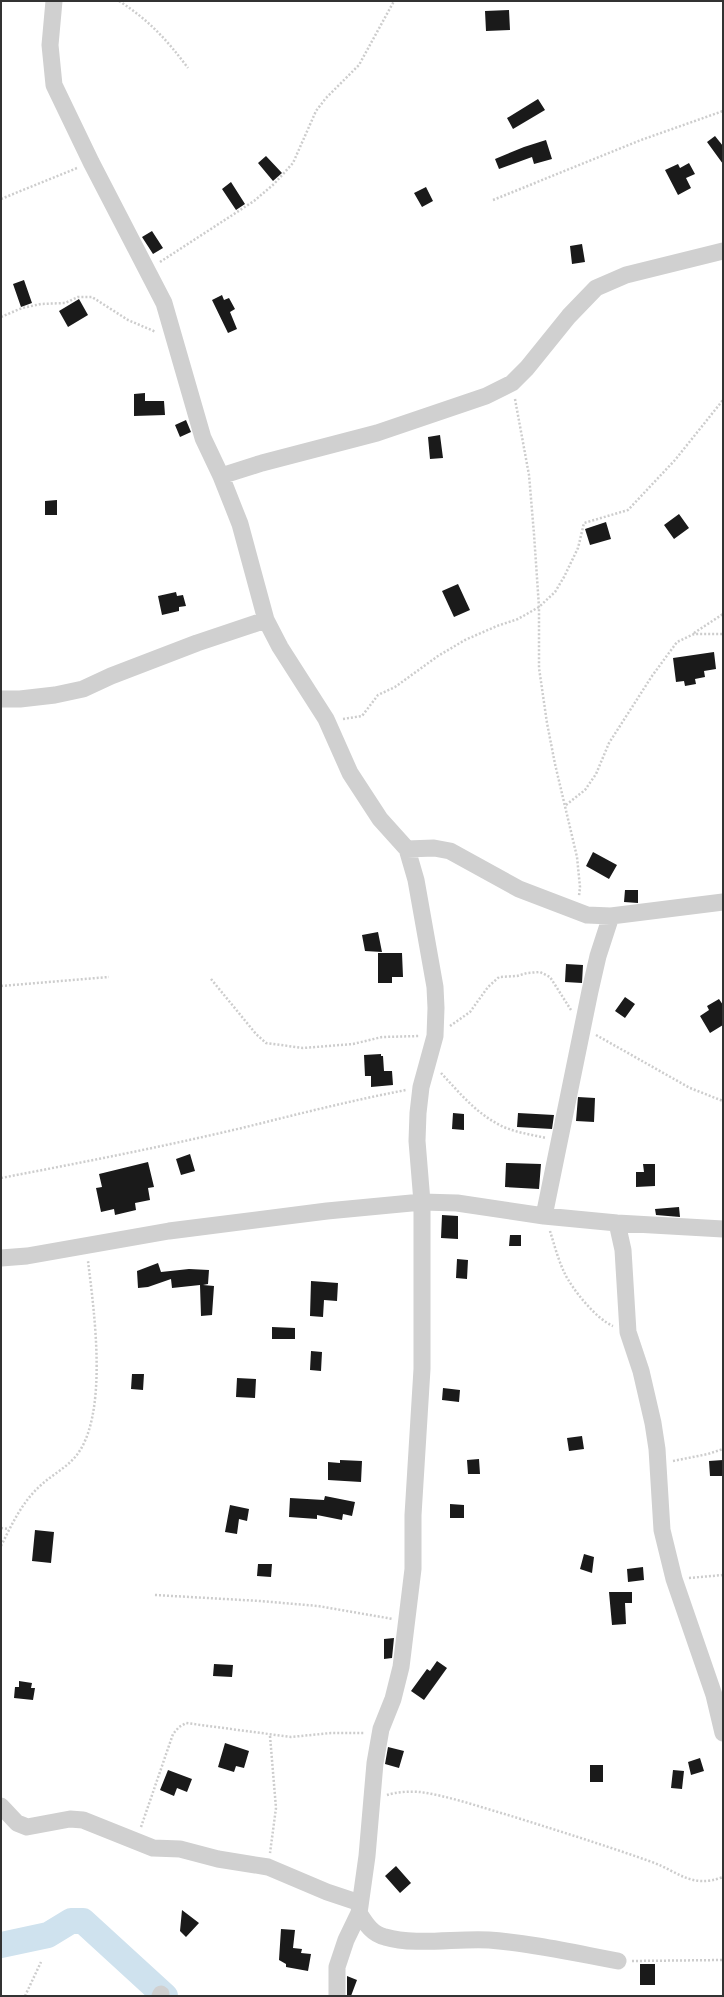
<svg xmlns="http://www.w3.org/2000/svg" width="724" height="1997" font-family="'Asap Condensed',sans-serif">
	<rect width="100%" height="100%" fill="#fff"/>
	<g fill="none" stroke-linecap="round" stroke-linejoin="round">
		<!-- river -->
		<path stroke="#cfe2ee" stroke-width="26" d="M1,1945L48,1935L71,1921H83L165,1996"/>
	</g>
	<!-- building -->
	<path fill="#1a1a1a" d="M509,10L510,30L486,31L485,11Z
		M538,99L545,110L513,129L507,118Z
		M715,136L723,146V164L707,142Z
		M546,140L552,159L534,164L532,157L499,169L495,159L524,147Z
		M266,156L282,173L273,181L258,163Z
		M689,163L695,174L686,178L691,188L678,195L665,170L678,164L680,168Z
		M231,182L245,204L236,210L222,189Z
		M426,187L433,201L422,207L414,193Z
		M152,231L163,248L153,254L142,237Z
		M582,244L585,262L572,264L570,246Z
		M24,280L32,303L21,307L13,284Z
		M222,295L224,300L229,298L235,309L230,312L237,329L228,333L212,300Z
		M79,299L88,315L68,327L59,311Z
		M145,393V401H164L165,415L134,416V394Z
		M186,420L191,432L180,437L175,425Z
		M440,435L443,458L430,459L428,437Z
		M57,500V515H45V501Z
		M679,514L689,528L674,539L664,525Z
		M606,522L611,539L590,545L585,529Z
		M458,584L470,610L454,617L442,591Z
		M176,592L177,596L183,595L186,606L179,607V611L162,615L158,596Z
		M714,652L716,669L704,671L705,677L695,679L696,684L685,686L684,681L676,682L673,658Z
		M593,852L617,865L609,879L586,866Z
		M625,890H638V903L624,902Z
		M378,932L382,952L365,951L362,935Z
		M378,953H402L403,977H392V983H378Z
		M566,964L583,965L582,983L565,982Z
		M625,997L635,1004L625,1018L615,1011Z
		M719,999L723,1005V1025L710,1033L700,1016L709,1010L707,1006Z
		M381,1054V1056H383L384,1071H392L393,1085L371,1087V1076H365L364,1055Z
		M578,1097L595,1098L594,1122L576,1121Z
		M453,1113L464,1114V1130L452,1129Z
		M518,1113L554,1115L552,1129L517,1127Z
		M190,1154L195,1171L181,1175L176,1159Z
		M148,1162L154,1187L148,1188L150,1200L135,1203L136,1210L115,1215L114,1209L101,1212L96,1188L102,1187L99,1174Z
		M506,1163L541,1164L539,1189L505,1187Z
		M643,1164H655V1186L636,1187V1172H644Z
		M679,1207L680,1217L656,1215L655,1209Z
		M442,1215L458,1216V1239L441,1238Z
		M510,1235H521V1246H509Z
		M457,1259L468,1260L467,1279L456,1278Z
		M158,1263L161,1272L189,1269L209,1270L208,1284L203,1285L214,1286L212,1315L201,1316L200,1285L172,1288L171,1279L148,1287L138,1288L137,1271Z
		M311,1281L338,1283L337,1301L324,1300L323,1317L310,1316Z
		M272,1327L295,1328V1339H272Z
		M311,1351L322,1352L321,1371L310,1370Z
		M132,1374H144L143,1390L131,1389Z
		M237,1378L256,1379L255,1398L236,1397Z
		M443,1388L460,1390L459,1402L442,1400Z
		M582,1436L584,1449L569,1451L567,1438Z
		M479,1459L480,1474H468L467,1460Z
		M340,1460L362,1461L361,1482L328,1480V1462L340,1463Z
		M723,1460V1476H710L709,1461Z
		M325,1496L355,1502L352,1516L343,1514L342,1520L317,1515V1519L289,1517L290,1498L324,1500Z
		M450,1504L464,1505V1518H450Z
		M230,1505L249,1509L247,1521L239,1519L237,1534L225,1532Z
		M35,1530L54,1532L51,1563L32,1561Z
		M584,1554L594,1557L592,1573L580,1569Z
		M258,1564H272L271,1577L257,1576Z
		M643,1567L644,1580L628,1582L627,1569Z
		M609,1592H632V1603H625L626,1624L612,1625Z
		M394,1638L392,1658L384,1659V1639Z
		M437,1661L447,1668L424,1700L411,1691L427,1669L430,1671Z
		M214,1664L233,1665L232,1677L213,1676Z
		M19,1681L32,1683L31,1688H35L33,1700L14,1698L15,1687H19Z
		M225,1743L249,1751L244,1768L236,1766L234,1772L218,1767Z
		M388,1747L404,1751L399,1768L385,1764Z
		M700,1758L704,1771L691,1775L688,1762Z
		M590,1765H603V1782H590Z
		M168,1770L192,1779L187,1792L177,1788L174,1796L160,1790Z
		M673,1770L684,1771L682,1789L671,1788Z
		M396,1866L411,1883L400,1893L385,1876Z
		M182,1910L199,1923L186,1937L180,1931Z
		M281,1929L295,1930L293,1948L302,1949L301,1953L311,1954L308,1971L286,1967V1964L279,1960Z
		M640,1964H655V1985H640Z
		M347,1976L357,1980L351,1996H347Z"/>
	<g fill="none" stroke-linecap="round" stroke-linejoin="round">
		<!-- path -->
		<path stroke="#cdcdcd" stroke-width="2.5" stroke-dasharray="2 2" stroke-linecap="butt" d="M119,1C149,20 167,40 188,68
			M1,199L77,168
			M493,200L641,140L723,111
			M160,262L254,201L274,184L293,163L316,111L326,98L359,65L394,1
			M1,317L22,308L41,304L65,303L78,297H92L128,320L156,332
			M515,399L529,475L534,534L539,607V668L547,723L555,764L577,857L580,887L579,896
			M694,633L723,614
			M343,719L362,716L378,695L395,687L438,656L465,640L497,626L518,619L539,607L555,592L564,577L578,548L584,523L628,510L675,460L723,400
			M566,805L585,790L596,774L609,743L652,676L677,642L694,634H723
			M211,979L256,1034L266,1043L303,1048L353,1044L382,1037L420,1036
			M1,986L109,977
			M450,1026L470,1012L488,987L499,977L517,976L527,973L540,972L550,977L571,1010
			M596,1035L690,1088L723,1101
			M441,1073C458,1091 474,1111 496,1123C511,1132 529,1134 546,1138
			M1,1178C84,1162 167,1146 250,1126C302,1113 354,1100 406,1090
			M550,1231C554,1244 558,1259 564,1272C572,1289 596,1319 613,1326
			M673,1461L708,1454L723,1449
			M1,1528L9,1529
			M1,1546C12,1524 22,1502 41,1485C52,1475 66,1468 76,1456C109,1415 94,1311 88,1261
			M689,1578L723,1575
			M155,1595L260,1601L318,1606L393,1619
			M270,1736L276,1808L270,1853
			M387,1795C396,1792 410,1791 420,1792C449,1796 480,1807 508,1815C556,1830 604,1845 652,1862C679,1872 692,1889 723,1877
			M141,1827L173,1734L179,1727L186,1723L291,1737L331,1733H365
			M632,1961L723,1960
			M25,1996L41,1962"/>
		<!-- street -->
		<path stroke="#d0d0d0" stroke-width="17" d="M54,1L50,45L54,85L91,162L164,303L203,438L221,476L240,524L266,620L280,647L326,719L350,773L380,819L407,849L434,848L450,851L519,889L587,915L611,916L723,902
			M221,476L262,463L377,433L486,396L512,383L527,368L569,316L596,288L626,275L723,251
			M1,699H20L55,695L83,689L111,676L197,643L266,620
			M544,1216L590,991L598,956L611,916
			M617,1223L623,1250L628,1332L641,1371L653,1423L657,1449L662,1530L674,1579L714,1695L723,1733
			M1,1258L27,1256L169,1231L327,1211L422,1202L457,1203L544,1216L617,1223L723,1229
			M1,1806L17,1823L27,1827L70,1819L83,1820L153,1848L180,1849L218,1859L268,1867L327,1892L360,1903
			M359,1913C366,1924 372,1934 385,1937C415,1946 457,1938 489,1940C532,1943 575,1953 618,1961
			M160,1996L161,1994
			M337,1996V1967L346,1940L359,1913L367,1856L375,1763L381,1729L393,1699L401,1667L413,1569V1515L422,1369V1202L417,1141L418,1113L421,1087L435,1036L436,1008L435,987L416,880L407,849"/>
	</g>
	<!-- border -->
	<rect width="724" height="1997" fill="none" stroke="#333333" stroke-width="4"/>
</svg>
